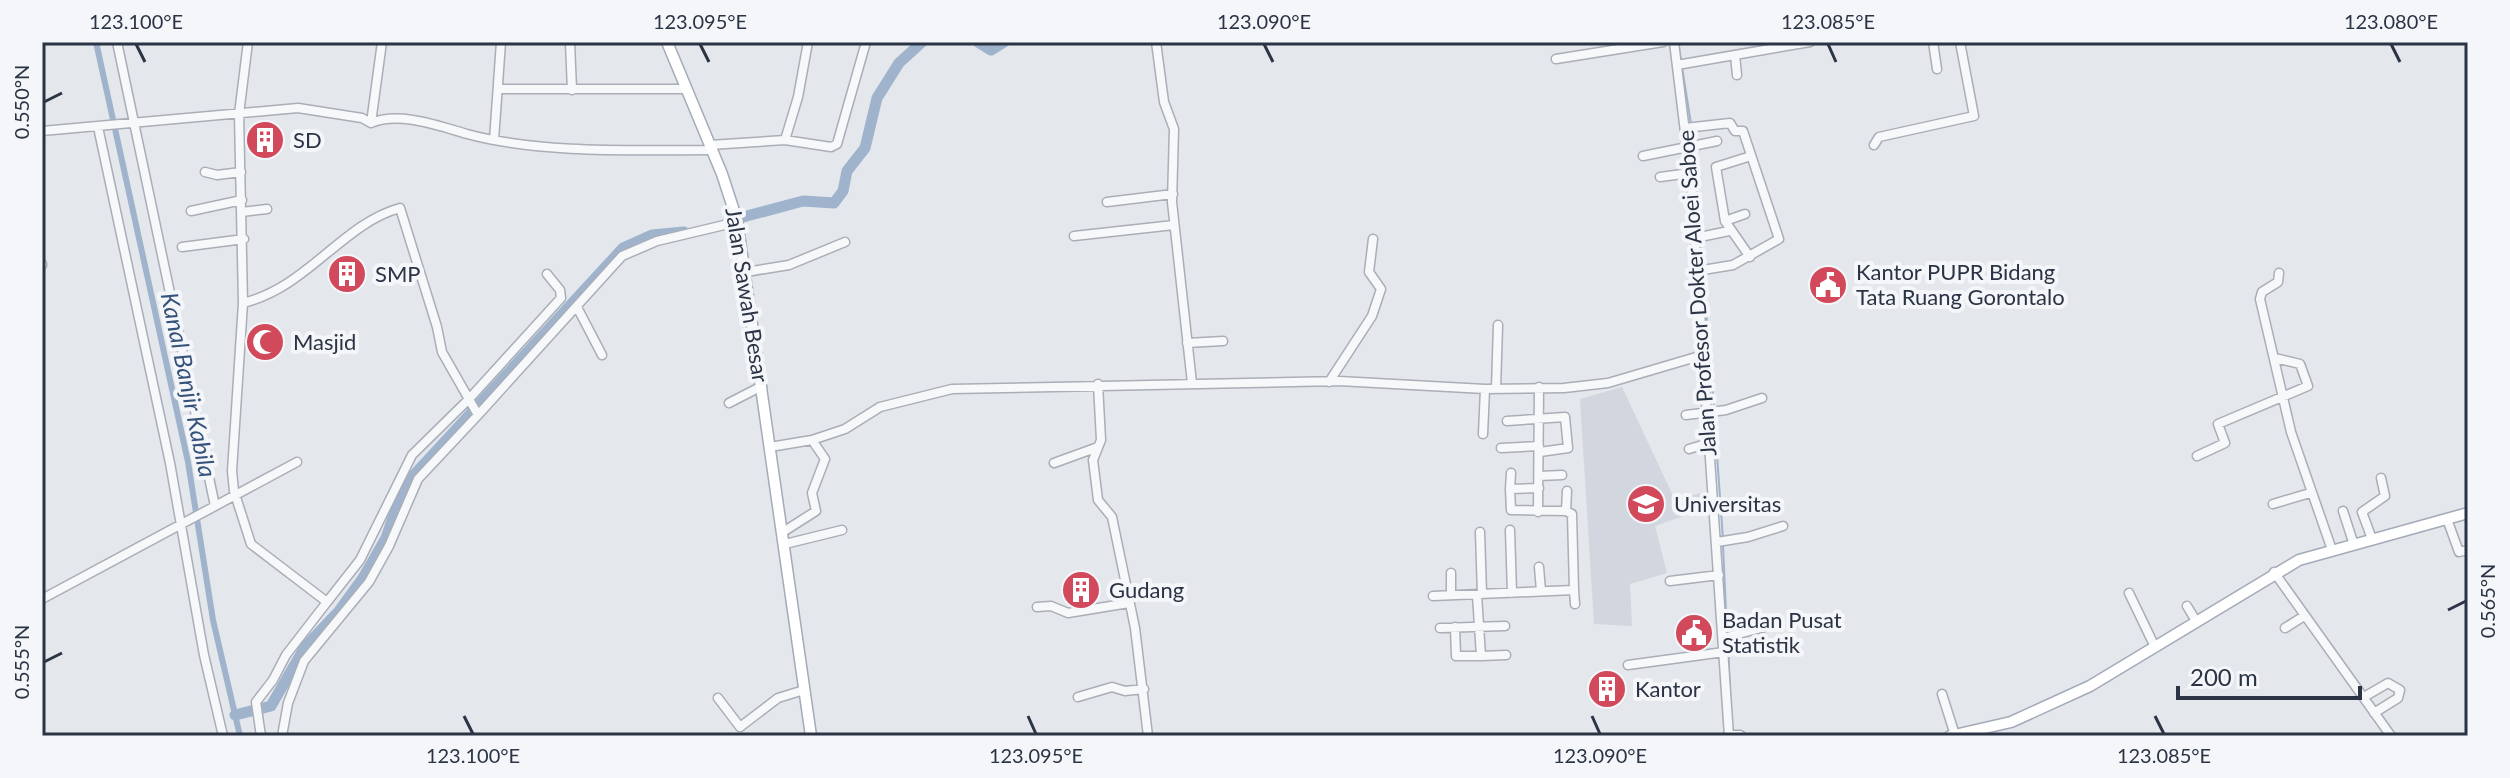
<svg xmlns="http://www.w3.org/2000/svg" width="2510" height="778" font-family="Lato,sans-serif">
	<rect width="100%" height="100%" fill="#e4e7ec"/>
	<!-- built -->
	<path fill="#d2d6de" d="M1622,387L1675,500L1705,492L1706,508L1655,526L1667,573L1630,584L1632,626L1594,624L1580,399Z"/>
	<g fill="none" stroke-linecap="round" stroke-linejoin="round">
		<!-- stream -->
		<path stroke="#9fb4cc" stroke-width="2" d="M1678,42L1681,61
			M1682,67L1691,124
			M1692,130L1694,144
			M1694,150L1699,235
			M1700,242L1702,267
			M1703,274L1714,407
			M1714,413L1723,539
			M1723,545L1727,634
			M1728,641L1730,694"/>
		<!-- canal -->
		<path stroke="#9fb4cc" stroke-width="6" d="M96,42L188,462L213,620L240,736"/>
		<!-- river -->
		<path stroke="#9fb4cc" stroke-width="11" d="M978,42L991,50L1004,42
			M728,221L803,201L834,203L843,191L847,171L865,148L877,98L899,63L922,42
			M235,715L271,706L305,647L339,611L363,578L386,538L399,500L415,474L623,248L652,235L684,232"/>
		<!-- minor casing -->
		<g stroke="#a9aeb7" stroke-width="11">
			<path id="minor" d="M117,42L215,506
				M248,42L239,114L243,303L232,471L234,491L251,544L327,602L360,560L412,455L469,399L561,298L560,290L547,274
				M570,42L572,90
				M1156,42L1164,102L1174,129L1172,202L1192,383
				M1674,42L1691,181L1729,736
				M1933,42L1937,69
				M1735,55L1737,75
				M1556,59L1663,42
				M1677,65L1810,42
				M498,89H687
				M371,123L382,42
				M98,127L170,463L204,655L223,736
				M1685,128L1730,123L1735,131H1743L1779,239L1733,265L1697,271
				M42,131L298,108L362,118L371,123C399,111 439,126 467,134C541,154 635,150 712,150
				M494,140L501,42
				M785,140L798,97L808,42
				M710,145L785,140L831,147L837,144L866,42
				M1874,145L1879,137L1974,116L1960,42
				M1643,156L1717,141
				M205,172L217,175L241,172
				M1660,177L1690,173
				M1107,202L1173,194
				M191,211L242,200
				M242,212L267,209
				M1745,214L1725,221L1750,257
				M1725,221L1716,167L1751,156
				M1074,236L1174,225
				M1695,238L1729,231
				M182,247L244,239
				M42,264V265
				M746,272L789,265L845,242
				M2279,273L2278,282L2262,292L2260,299L2291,432L2332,550
				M243,303C308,287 342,224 400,208L437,327L442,352L478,415L622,256L657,241L737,222
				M577,307L602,355
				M1187,343L1223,341
				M1329,382L1372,316L1381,289L1369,272L1373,239
				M1098,384L1101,440L1093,460L1098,500L1112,517L1135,628L1148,736
				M1496,389L1498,325
				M729,403L762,386
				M1686,415L1726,410L1762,398
				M1507,421L1565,417L1568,448L1540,452
				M1483,434L1485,389
				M770,447L812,440L845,429L880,407L952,389L1339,381L1485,389L1564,388L1608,383L1703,355
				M1501,448L1539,446
				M1689,449L1709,443
				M2197,456L2225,443L2218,424L2308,386L2300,364L2275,358
				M1054,463L1098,447
				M1539,476L1562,475
				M1539,488L1510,489L1511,510L1566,511
				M1510,489L1511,473
				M2273,504L2310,493
				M2343,511L2354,545
				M1538,512L1539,387
				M2447,519L2459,552L2468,550
				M1510,530L1512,593
				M783,532L816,511L812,493L825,459L812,440
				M1480,532L1482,594
				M2372,539L2362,512L2385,496L2381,478
				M1717,542L1748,537L1783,526
				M785,544L842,530
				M1539,567L1541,591
				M2274,572L2391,736
				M1451,573V595
				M1670,581L1719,575
				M1574,590L1575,604
				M2129,593L2155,647
				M1477,595L1481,656L1506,655
				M1433,596L1574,590L1572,514L1566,511L1567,491
				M42,599L297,462
				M2187,606L2196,621
				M1037,607L1051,606L1068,613L1129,603
				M1455,627L1456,656H1481
				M1440,628L1505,626
				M2285,628L2304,616
				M1723,638L1765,627
				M1628,665L1724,652
				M1942,694L1955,735
				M1078,697L1112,687L1125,691L1144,689
				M2364,697L2388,683L2400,690L2398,698L2374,713
				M718,698L740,727L778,698L804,690
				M261,736L256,702L273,680L286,655L327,602
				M282,736L288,703L304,661L369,582L389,546L418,479L478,415"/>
		</g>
		<!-- major casing -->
		<g stroke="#a3abb8" stroke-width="13">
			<path id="major" d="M667,42L722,174L737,220L811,736
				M1729,736H1740
				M1950,736L2011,722L2090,686L2299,560L2468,513"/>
		</g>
		<!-- minor -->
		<use href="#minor" stroke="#f7f8fa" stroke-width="8"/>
		<!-- major -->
		<use href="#major" stroke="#fff" stroke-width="10"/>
	</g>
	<!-- ticks -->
	<path fill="none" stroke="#2b3445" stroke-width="3" d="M136,44L145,62M700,44L709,62M1264,44L1273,62M1828,44L1836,62M2391,44L2400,62M44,102L62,93M2448,610L2466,601M44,662L62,653M464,716L473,734M1028,716L1036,734M1592,716L1600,734M2155,716L2164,734"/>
	<!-- icons -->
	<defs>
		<g id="building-disc" transform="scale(2)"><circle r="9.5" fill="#d1495b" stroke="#f4f6f9"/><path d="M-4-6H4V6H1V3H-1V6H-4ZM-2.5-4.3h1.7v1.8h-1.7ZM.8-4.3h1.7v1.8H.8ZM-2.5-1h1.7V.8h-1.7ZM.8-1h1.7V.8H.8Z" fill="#fff"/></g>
		<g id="civic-disc" transform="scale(2)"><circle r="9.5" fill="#d1495b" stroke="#f4f6f9"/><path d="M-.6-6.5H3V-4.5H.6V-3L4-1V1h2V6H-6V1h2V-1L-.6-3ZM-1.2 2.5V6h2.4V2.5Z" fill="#fff"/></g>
		<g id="mosque-disc" transform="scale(2)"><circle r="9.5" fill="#d1495b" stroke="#f4f6f9"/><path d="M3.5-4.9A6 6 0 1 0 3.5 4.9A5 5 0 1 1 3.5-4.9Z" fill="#fff"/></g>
		<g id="university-disc" transform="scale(2)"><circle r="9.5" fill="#d1495b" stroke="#f4f6f9"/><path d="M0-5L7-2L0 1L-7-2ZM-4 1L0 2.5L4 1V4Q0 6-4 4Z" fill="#fff"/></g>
	</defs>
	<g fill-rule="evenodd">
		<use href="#building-disc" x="265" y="140"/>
		<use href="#building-disc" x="347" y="274"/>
		<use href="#civic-disc" x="1828" y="285"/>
		<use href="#mosque-disc" x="265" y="342"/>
		<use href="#university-disc" x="1646" y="504"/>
		<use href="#building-disc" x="1081" y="590"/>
		<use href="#civic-disc" x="1694" y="633"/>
		<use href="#building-disc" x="1607" y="689"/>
	</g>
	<g text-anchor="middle" stroke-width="8" stroke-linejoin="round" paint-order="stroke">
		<!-- poi labels -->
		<g font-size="22" fill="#2b3445" stroke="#f4f6f9" text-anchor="start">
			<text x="293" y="148">SD</text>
			<text x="1856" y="280">Kantor PUPR Bidang<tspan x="1856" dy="25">Tata Ruang Gorontalo</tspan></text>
			<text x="375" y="282">SMP</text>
			<text x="293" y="350">Masjid</text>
			<text x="1674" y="512">Universitas</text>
			<text x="1109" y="598">Gudang</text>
			<text x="1722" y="628">Badan Pusat<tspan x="1722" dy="25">Statistik</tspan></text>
			<text x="1635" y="697">Kantor</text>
		</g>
		<!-- street labels -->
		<g font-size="22" fill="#2b3445" stroke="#f4f6f9">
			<text transform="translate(1697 293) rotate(-94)" y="8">Jalan Profesor Dokter Aloei Saboe</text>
			<text transform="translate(747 295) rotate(81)" y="8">Jalan Sawah Besar</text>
		</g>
		<!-- water labels -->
		<g font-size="24" font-style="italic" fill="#34527a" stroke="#f4f6f9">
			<text transform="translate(188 385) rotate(78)" y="8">Kanal Banjir Kabila</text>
		</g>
	</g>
	<!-- border -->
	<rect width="2510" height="778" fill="none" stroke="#f4f6f9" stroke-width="88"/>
	<!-- scale -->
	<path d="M2178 686v12h182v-12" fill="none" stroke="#2b3445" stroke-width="4"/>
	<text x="2190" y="686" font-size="24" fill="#2b3445" stroke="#f4f6f9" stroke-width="6" paint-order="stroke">200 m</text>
	<rect x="44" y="44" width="2422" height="690" fill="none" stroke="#2b3445" stroke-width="3"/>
	<g font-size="20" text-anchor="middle" fill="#2b3445">
		<text x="136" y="29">123.100°E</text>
		<text x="700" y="29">123.095°E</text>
		<text x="1264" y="29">123.090°E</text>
		<text x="1828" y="29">123.085°E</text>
		<text x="2391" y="29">123.080°E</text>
		<text transform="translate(22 102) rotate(-90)" y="7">0.550°N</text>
		<text transform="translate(2488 601) rotate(-90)" y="7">0.565°N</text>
		<text transform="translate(22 662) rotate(-90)" y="7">0.555°N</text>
		<text x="473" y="763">123.100°E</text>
		<text x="1036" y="763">123.095°E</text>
		<text x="1600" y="763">123.090°E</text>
		<text x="2164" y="763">123.085°E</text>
	</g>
</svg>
